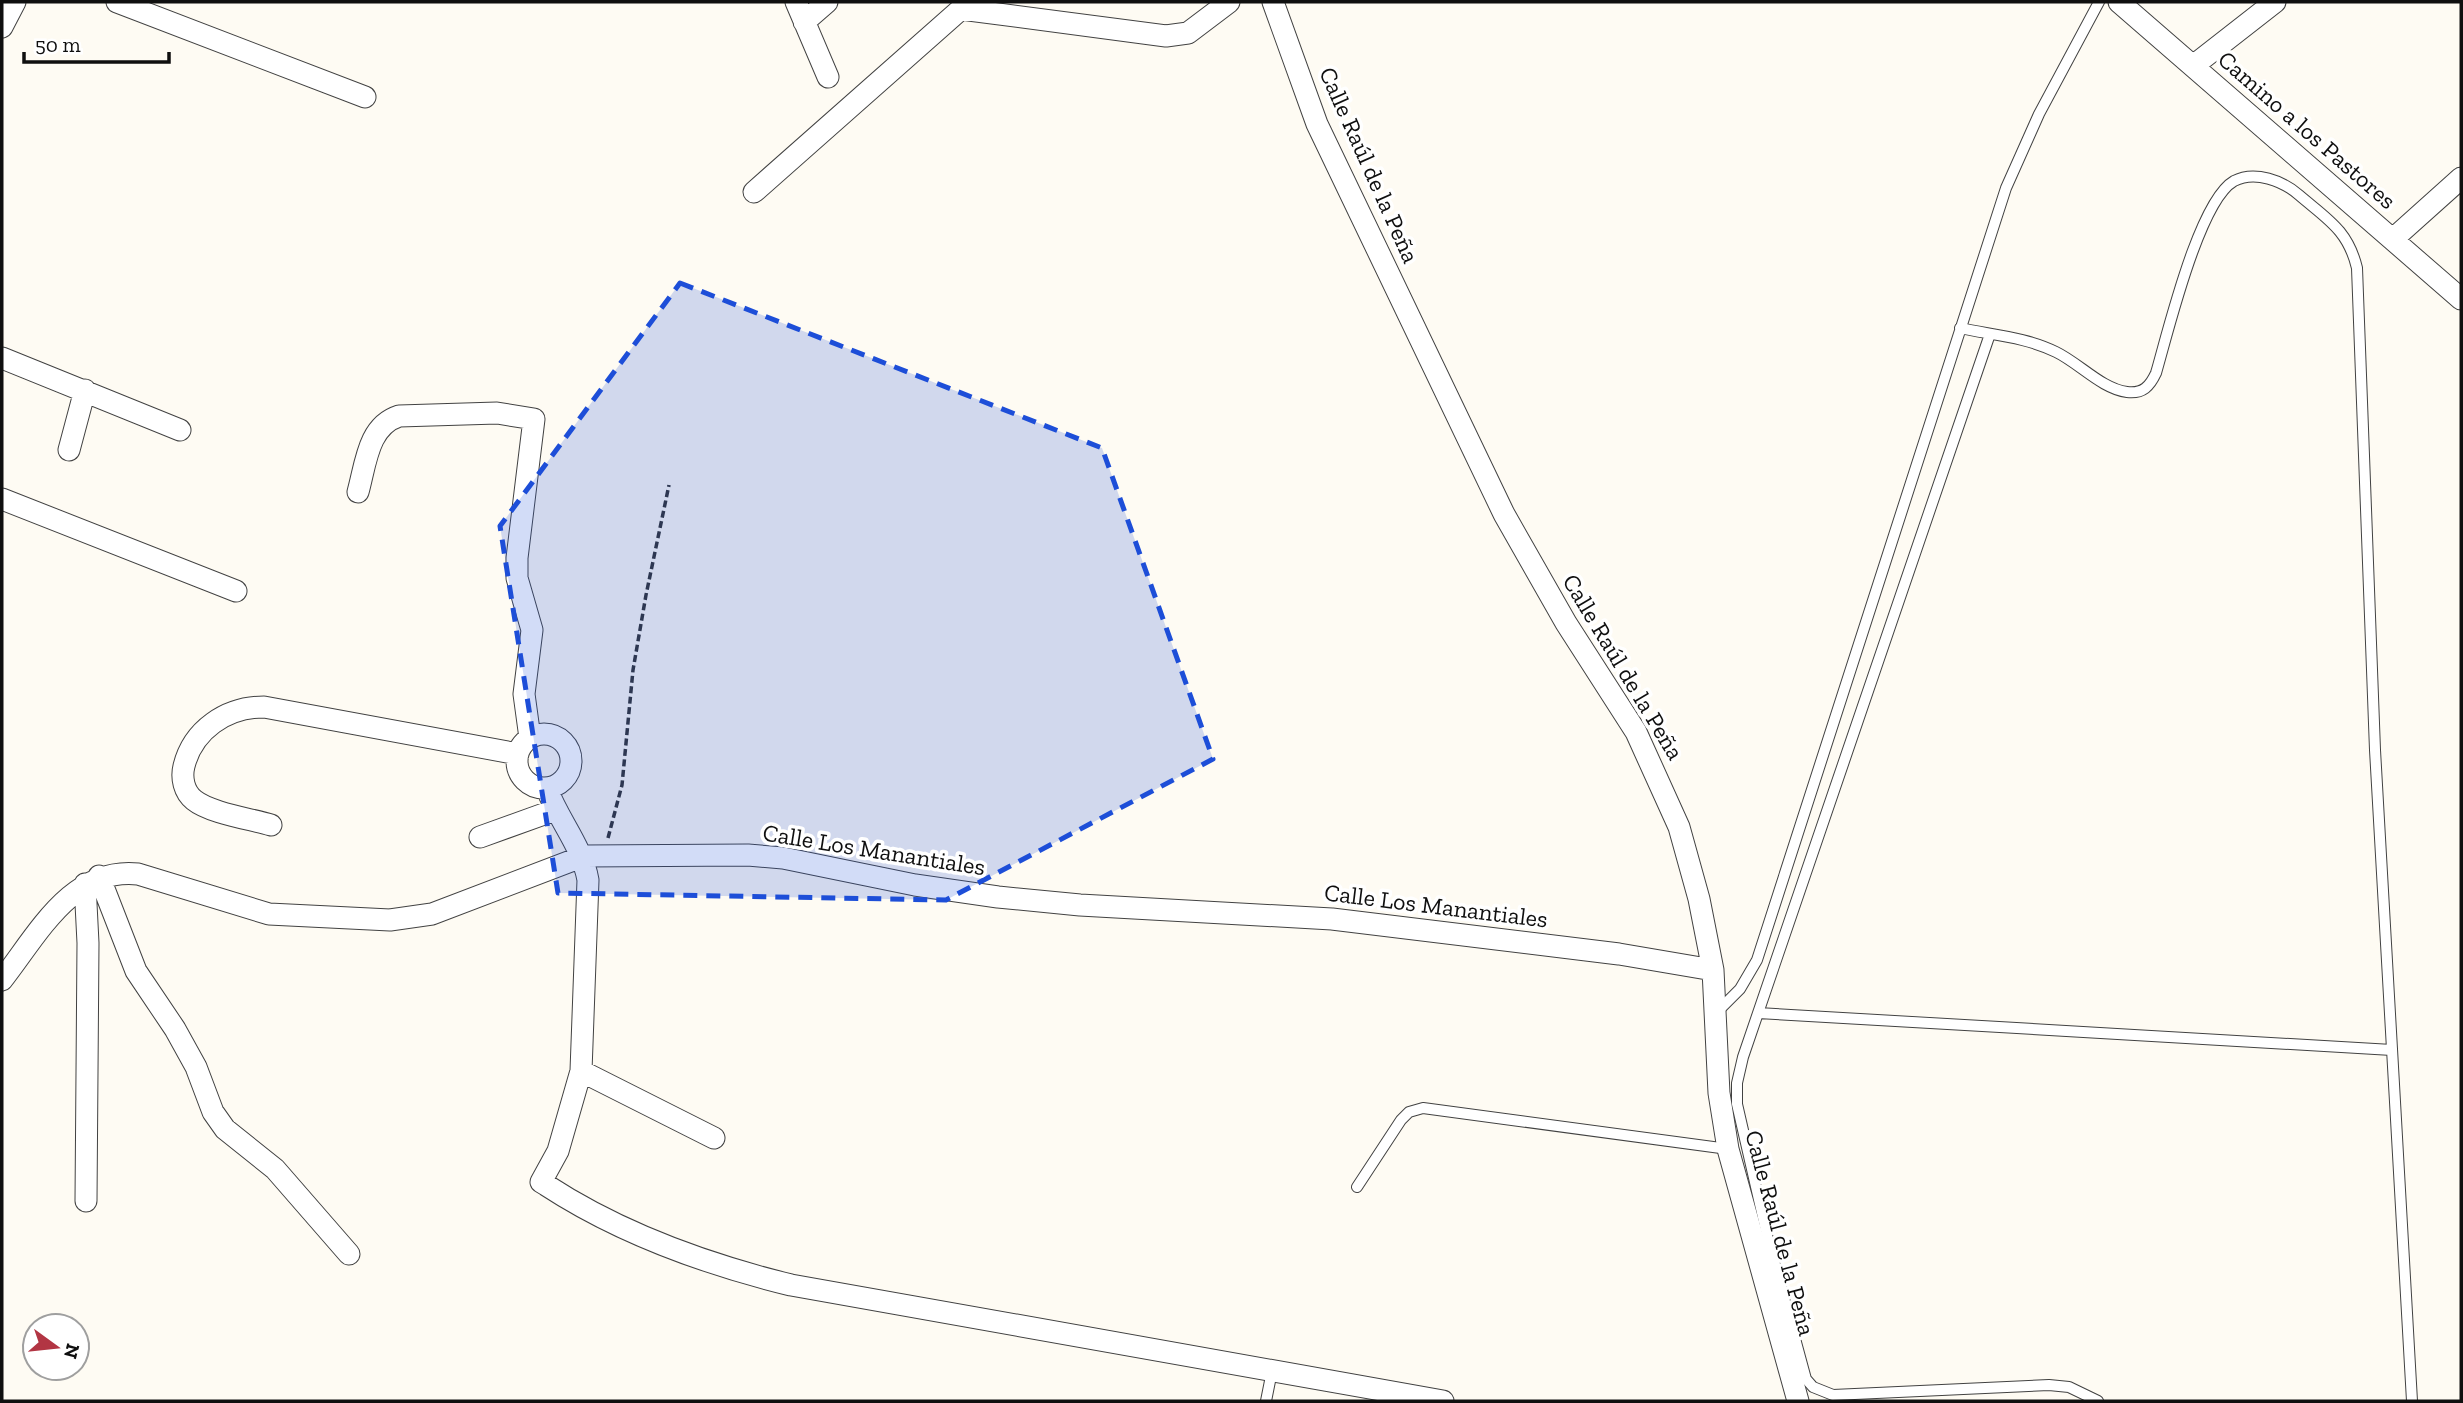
<svg xmlns="http://www.w3.org/2000/svg" width="2463" height="1403" font-family="'Zilla Slab',serif">
	<rect width="100%" height="100%" fill="#fefbf3"/>
	<g fill="none" stroke-linecap="round" stroke-linejoin="round">
		<!-- service casing -->
		<g stroke="#424242" stroke-width="12">
			<path id="service" d="M1960,328C1992,335 2026,337 2056,352C2079,363 2102,389 2127,392C2143,394 2150,386 2156,373C2168,332 2199,201 2234,181C2255,170 2283,181 2299,195C2327,219 2348,230 2357,268L2375,750L2412,1401
				M1990,334L1743,1057L1737,1083V1104L1768,1239L1806,1379L1813,1387L1833,1395L2049,1385L2069,1387L2098,1401
				M1717,1012L1740,989L1757,960L2006,188L2039,114L2099,2
				M1758,1013L2392,1050
				M1357,1187L1401,1120L1409,1112L1423,1108L1728,1149
				M1266,1401L1272,1371"/>
		</g>
		<!-- minor casing -->
		<g stroke="#424242" stroke-width="23">
			<path id="minor" d="M117,2L365,97
				M796,2L828,77
				M1273,2L1317,124L1504,514L1566,623L1636,732L1679,827L1699,899L1713,970L1719,1093L1728,1149L1798,1401
				M2119,2L2461,299
				M804,22L827,2
				M2,27L15,2
				M2193,66L2275,2
				M754,192L961,9L1166,36L1188,33L1229,2
				M2393,239L2461,178
				M2,358L180,430
				M69,450L85,390
				M358,492C366,463 368,426 399,416L497,413L534,419L517,558V578L532,630L524,694L530,738
				M2,499L236,591
				M517 761a27 27 0 1 1 54 0a27 27 0 1 1-54 0Z
				M547,789C559,821 582,846 588,880L581,1071L558,1151L541,1182L546,1185C621,1234 705,1264 791,1285L1443,1401
				M271,825C251,819 210,813 194,800C184,792 181,778 184,766C193,730 226,707 264,707L518,754
				M480,837L555,810
				M99,876L136,971L175,1029L196,1067L213,1112L225,1129L275,1169L349,1254
				M85,884L88,943L86,1201
				M2,980C38,934 72,867 138,874L269,914L390,920L432,914L584,856L748,855L783,858L915,885L998,897L1080,905L1332,919L1619,954L1713,970
				M581,1071L714,1138"/>
		</g>
		<!-- path -->
		<path stroke="#313131" stroke-width="3.5" stroke-dasharray="7 3.5" stroke-linecap="butt" d="M608,838L622,785L633,670L646,595L669,485"/>
		<!-- service -->
		<use href="#service" stroke="#fff" stroke-width="10"/>
		<!-- minor -->
		<use href="#minor" stroke="#fff" stroke-width="21"/>
	</g>
	<!-- marked area -->
	<path fill="#1d4ed8" fill-opacity="0.2" stroke="#1d4ed8" stroke-width="5" stroke-dasharray="14 9" stroke-linejoin="round" d="M680,283L1102,448L1213,759L946,900L558,893L500,526Z"/>
	<g text-anchor="middle" stroke-width="7" stroke-linejoin="round" paint-order="stroke">
		<!-- street labels -->
		<g font-size="24" fill="#0f0f0f" stroke="#fff">
			<text transform="translate(2307 130) rotate(41)" y="8">Camino a los Pastores</text>
			<text transform="translate(1369 165) rotate(66)" y="8">Calle Raúl de la Peña</text>
			<text transform="translate(1623 667) rotate(59)" y="8">Calle Raúl de la Peña</text>
			<text transform="translate(874 850) rotate(9)" y="8">Calle Los Manantiales</text>
			<text transform="translate(1436 906) rotate(7)" y="8">Calle Los Manantiales</text>
			<text transform="translate(1780 1233) rotate(75)" y="8">Calle Raúl de la Peña</text>
		</g>
	</g>
	<!-- border -->
	<rect width="2463" height="1403" fill="none" stroke="#0f0f0f" stroke-width="7"/>
	<!-- north arrow -->
	<g transform="translate(56 1347) rotate(105)"><circle r="33" fill="#ffffff" stroke="#9f9f9f" stroke-width="2"/>
	<path d="M0-5L12 26L0 18L-12 26Z" fill="#b23543"/>
	<text y="-10" font-size="19" font-weight="bold" text-anchor="middle" fill="#0f0f0f">N</text>
	</g>
	<!-- scale -->
	<path d="M24 52v10h145v-10" fill="none" stroke="#0f0f0f" stroke-width="3.5"/>
	<text x="35" y="52" font-size="21" fill="#0f0f0f" stroke="#ffffff" stroke-width="5" paint-order="stroke">50 m</text>
</svg>
